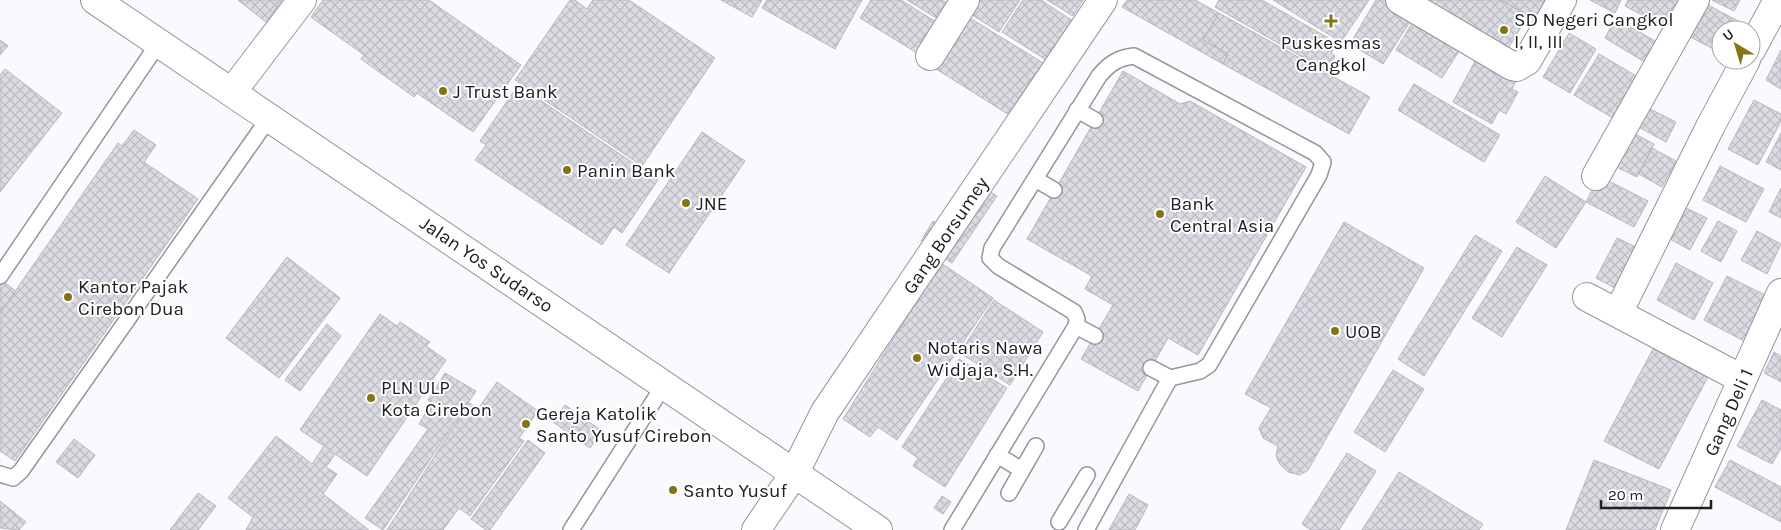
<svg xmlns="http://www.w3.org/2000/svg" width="1781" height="530" font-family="Karla,sans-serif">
	<defs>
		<pattern id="building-cross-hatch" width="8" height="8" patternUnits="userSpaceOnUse" patternTransform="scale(1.25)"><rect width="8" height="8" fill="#dbdbe3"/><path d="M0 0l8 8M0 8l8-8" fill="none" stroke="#bcbcc2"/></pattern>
	</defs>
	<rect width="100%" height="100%" fill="#fafafe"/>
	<!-- building -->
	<path fill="url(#building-cross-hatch)" stroke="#b7b7bf" d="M238,0H282L266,22Z
		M323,0H429L521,65L473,132L417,93L414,97L361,59L364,55L311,17Z
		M570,0H575L587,9L593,0H629L715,58L642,166L515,80Z
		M721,0H762L752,17Z
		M767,0H862L835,49L762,8Z
		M871,0H901L941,25L922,56L860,18Z
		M907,0H942L951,5L941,21Z
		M973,0H1020L999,32L966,11Z
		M1023,0H1041L1076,23L1051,63L1002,32Z
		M1047,0H1083L1073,16Z
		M1127,0H1195L1219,13L1203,40L1228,54L1223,64L1122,7Z
		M1219,0H1262L1337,43L1331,53L1335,56L1327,71L1215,7Z
		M1273,0H1369L1341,42Z
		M1376,0H1385L1413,17L1383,64L1350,44Z
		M1423,0H1501L1528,16L1507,50Z
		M1501,0H1551L1538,21Z
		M1590,0H1621L1615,13Z
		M1628,0H1675L1678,2L1665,27L1625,6Z
		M1699,0L1738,21L1733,30H1721V53L1681,32Z
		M1712,0H1740L1734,11Z
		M1219,13L1370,97L1349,134L1223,64L1228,54L1203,40Z
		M965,15L1048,66L1014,118L933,67Z
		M1417,15L1464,43L1442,78L1396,50Z
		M1616,18L1660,44L1648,64L1605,38Z
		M1569,33L1596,49L1570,93L1543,77Z
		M0,40L8,46L0,55Z
		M1781,50V89L1766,80Z
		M1480,52L1520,74L1512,89L1518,92L1506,114L1499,110L1492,124L1453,102Z
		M1599,54L1638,77L1613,118L1574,95Z
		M5,69L62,113L0,192V75Z
		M1123,71L1180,104L1190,101L1306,167L1198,355L1168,338L1138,391L1081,359L1113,305L1085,289L1092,276L1027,239Z
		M1414,84L1500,135L1484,162L1398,110Z
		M518,85L658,180L622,233L614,227L602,245L475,160L486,145L480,141Z
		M1754,100L1781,114V121L1758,165L1728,149Z
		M1642,105L1676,122L1666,142L1633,124Z
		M1624,128L1654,144L1637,177L1606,162Z
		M134,130L156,145L144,162L198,199L15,461L0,451V313L118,143L122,146Z
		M702,132L745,161L669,273L626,245Z
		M1781,133V170L1766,162Z
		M1652,148L1676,161L1662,187L1639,174Z
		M1720,166L1764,189L1746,222L1703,200Z
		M1545,176L1586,202L1556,248L1516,222Z
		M1599,176L1648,201L1634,227L1586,202Z
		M984,188L997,196L952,263L940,255Z
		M1781,188V218L1769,212Z
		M1684,207L1707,218L1690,250L1668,238Z
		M933,221L942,227L930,247L921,241Z
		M1718,221L1737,231L1721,262L1701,251Z
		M1344,222L1424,268L1308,470L1300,475L1288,472L1279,463L1276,455L1278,446L1263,438L1259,428L1271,408L1245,394Z
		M1757,231L1781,244L1767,274L1741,260Z
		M1475,235L1502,251L1424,376L1398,359Z
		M1617,238L1636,247L1615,288L1596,278Z
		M1517,247L1547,265L1502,337L1472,318Z
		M287,257L340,298L279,378L226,338Z
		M941,263L993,298L897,440L878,427L870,437L843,419Z
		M1676,263L1713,283L1694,320L1657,300Z
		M1727,276L1769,297L1746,342L1704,320Z
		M0,279L16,291L0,313Z
		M994,300L1043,332L1010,385L960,353Z
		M380,314L397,326L400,322L430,342L426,346L446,360L367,476L335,454L326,467L337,474L323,494L369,530H246L253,517L228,498L276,436L312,464L324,446L300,430Z
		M327,324L341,336L300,391L285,380Z
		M1653,349L1708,377L1659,469L1604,441Z
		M1774,352L1781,356V382L1764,373Z
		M959,359L1007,388L945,487L913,466L918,458L902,447Z
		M1393,370L1424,389L1385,452L1354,432Z
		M445,373L476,391L383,530L365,518L428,429L419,424L432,402L428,400Z
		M497,382L538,411L519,438L524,441L470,516L459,508L443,530H387L469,403L478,409Z
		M1762,400L1781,410V448L1772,464L1737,446Z
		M565,405L602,431L590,448L553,422Z
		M74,439L95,455L78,478L56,462Z
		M528,440L545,453L490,530H486L471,519Z
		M1347,453L1376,471L1339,530H1311L1302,524Z
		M1594,460L1671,490L1655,530H1566Z
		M1730,460L1781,487V522L1715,487Z
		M1399,472L1483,524L1479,530H1362Z
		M198,493L216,506L198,530H170Z
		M1129,494L1148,505L1135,530H1109Z
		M942,496L951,502L943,514L934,508Z
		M0,501L26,522L19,530L0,528Z"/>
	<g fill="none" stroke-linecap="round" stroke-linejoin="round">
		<!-- service casing -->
		<g stroke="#95959c" stroke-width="18">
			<path id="service" d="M1077,110L1095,120
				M1035,179L1054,190
				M0,276L158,44
				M1076,326L1095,336
				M997,455L1022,470
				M0,474L13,478L21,471L269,118
				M1009,493L1036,446
				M1059,522L1087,475
				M571,530L664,385
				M952,530L1076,326L1077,319L1074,312L998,266L990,258L992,248L1099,76C1110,63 1118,58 1134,56L1315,153L1323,162L1319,175L1209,365L1200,371L1170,378L1151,368
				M1086,530L1170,378"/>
		</g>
		<!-- minor casing -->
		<g stroke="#95959c" stroke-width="30">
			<path id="minor" d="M1400,0L1512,66L1517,67L1527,61L1562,0
				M1751,50L1778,0
				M930,56L965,0
				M232,92L302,0
				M1596,176L1695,0
				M1587,297L1742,379
				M1618,313L1710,127L1746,60
				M756,530L794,474L825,412L1103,0
				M1675,530L1781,293"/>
		</g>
		<!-- trunk casing -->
		<g stroke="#95959c" stroke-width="30">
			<path id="trunk" d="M95,0L878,530"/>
		</g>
		<!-- service -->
		<use href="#service" stroke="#fff" stroke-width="15"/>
		<!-- minor -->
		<use href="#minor" stroke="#fff" stroke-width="28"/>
		<!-- trunk -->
		<use href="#trunk" stroke="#fff" stroke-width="28"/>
	</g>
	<!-- markers -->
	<g fill="#837416" stroke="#fff" stroke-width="2">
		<path d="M1328.5 13.5h5v5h5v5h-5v5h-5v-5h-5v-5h5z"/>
		<circle cx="1504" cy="30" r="5"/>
		<circle cx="443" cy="91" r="5"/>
		<circle cx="567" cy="170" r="5"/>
		<circle cx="686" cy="203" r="5"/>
		<circle cx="1160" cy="214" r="5"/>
		<circle cx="68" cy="297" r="5"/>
		<circle cx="1335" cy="331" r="5"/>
		<circle cx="917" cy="358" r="5"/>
		<circle cx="371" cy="398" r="5"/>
		<circle cx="526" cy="424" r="5"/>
		<circle cx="673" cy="490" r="5"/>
	</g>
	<g text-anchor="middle" stroke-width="4" stroke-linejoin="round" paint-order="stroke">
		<!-- poi labels -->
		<g font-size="19" fill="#202023" stroke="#fff" text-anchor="start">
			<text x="1514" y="26">SD Negeri Cangkol<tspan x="1514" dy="22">I, II, III</tspan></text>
			<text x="1331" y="49" text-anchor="middle">Puskesmas<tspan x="1331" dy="22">Cangkol</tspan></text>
			<text x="453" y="98">J Trust Bank</text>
			<text x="577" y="177">Panin Bank</text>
			<text x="696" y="210">JNE</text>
			<text x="1170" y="210">Bank<tspan x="1170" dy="22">Central Asia</tspan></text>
			<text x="78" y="293">Kantor Pajak<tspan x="78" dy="22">Cirebon Dua</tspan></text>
			<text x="1345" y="338">UOB</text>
			<text x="927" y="354">Notaris Nawa<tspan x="927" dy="22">Widjaja, S.H.</tspan></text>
			<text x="381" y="394">PLN ULP<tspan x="381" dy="22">Kota Cirebon</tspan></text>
			<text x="536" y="420">Gereja Katolik<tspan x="536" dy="22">Santo Yusuf Cirebon</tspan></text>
			<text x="683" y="497">Santo Yusuf</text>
		</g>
		<!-- street labels -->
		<g font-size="19" fill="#202023" stroke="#fff">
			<text transform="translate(945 235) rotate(-56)" y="7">Gang Borsumey</text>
			<text transform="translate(487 264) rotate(34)" y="7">Jalan Yos Sudarso</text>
			<text transform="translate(1728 412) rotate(-66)" y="7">Gang Deli 1</text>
		</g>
	</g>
	<!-- north arrow -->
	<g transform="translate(1736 45) rotate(322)"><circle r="24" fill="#ffffff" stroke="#a6a6a7"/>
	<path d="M0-4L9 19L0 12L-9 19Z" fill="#837416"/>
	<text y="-8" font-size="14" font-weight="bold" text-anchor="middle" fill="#202023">U</text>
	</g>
	<!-- scale -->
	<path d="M1601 500v8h110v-8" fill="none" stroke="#202023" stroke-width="2.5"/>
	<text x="1608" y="500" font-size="15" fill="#202023" stroke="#ffffff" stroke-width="4" paint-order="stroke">20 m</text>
</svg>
